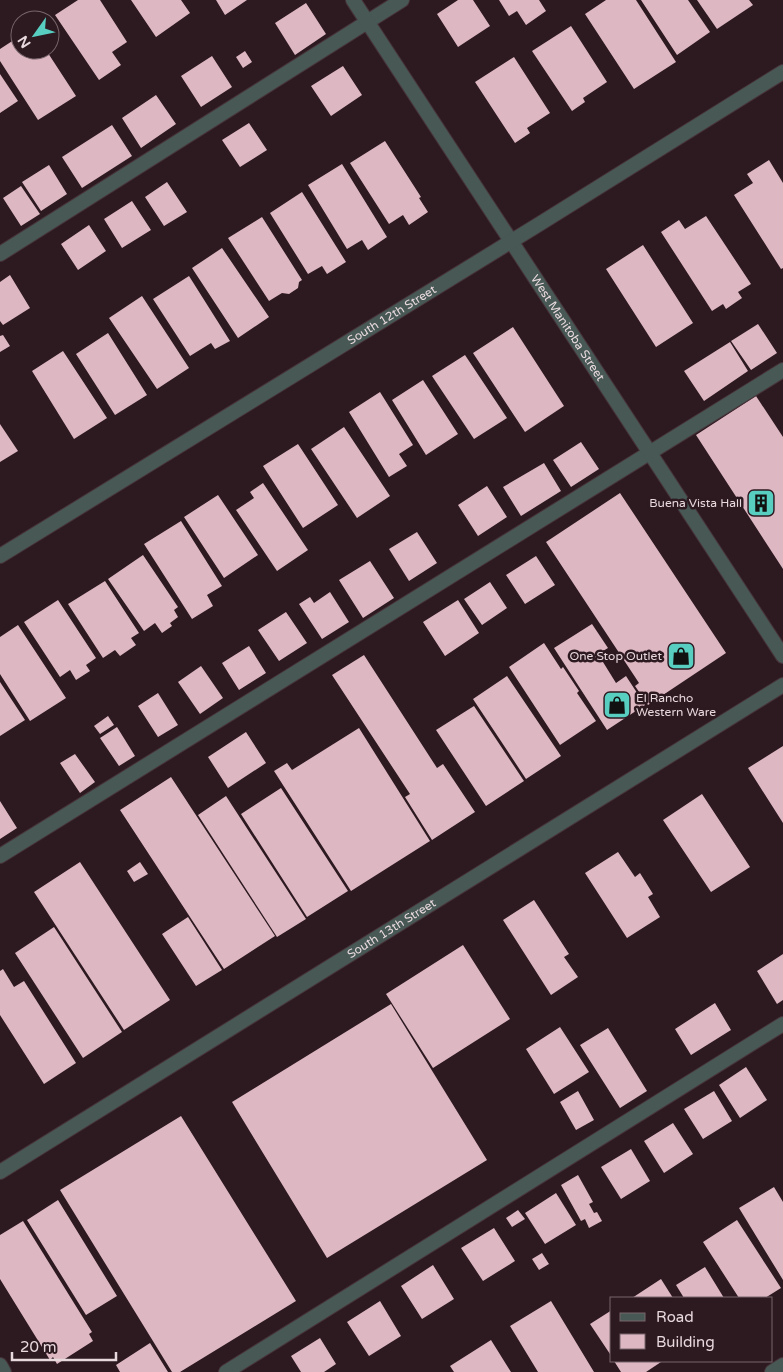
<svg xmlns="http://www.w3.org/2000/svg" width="783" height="1372" font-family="'Varela Round',sans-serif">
	<rect width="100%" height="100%" fill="#2d1920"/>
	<!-- building -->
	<path fill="#ddb7c2" d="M78,0H100L127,42L112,52L121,65L99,80L55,15Z
		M131,0H181L190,13L156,37Z
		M216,0H247L225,15Z
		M458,0H473L490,26L458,47L437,14Z
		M499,0H539L546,11L526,25L517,11L509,16Z
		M606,0H636L676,62L634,89L585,14Z
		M641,0H688L710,32L677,55Z
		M697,0H749L753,5L717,29Z
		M306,3L326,34L295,55L275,23Z
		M571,26L607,82L583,98L585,102L572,111L532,51Z
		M20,36V50H46L76,96L38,120L0,61V49Z
		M245,51L252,62L243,68L236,57Z
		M212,56L232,87L201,107L181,76Z
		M514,57L550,113L527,128L530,133L515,143L475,82Z
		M343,66L362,95L331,116L311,86Z
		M0,74L18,101L0,113Z
		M156,95L176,124L141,148L122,118Z
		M249,123L267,150L240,167L222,140Z
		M112,125L132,156L82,188L62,157Z
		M385,141L421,197L419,198L428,212L409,225L403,215L389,224L350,163Z
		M769,160L783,183V268L781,269L734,195L753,183L747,174Z
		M342,164L387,237L368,250L362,240L347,249L308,185Z
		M49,165L67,194L41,211L22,182Z
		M167,182L187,212L164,226L145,197Z
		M21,186L40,214L21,226L3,198Z
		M302,192L346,262L327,274L322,266L308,274L270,213Z
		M132,201L151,230L122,248L104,219Z
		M706,216L751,284L738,292L742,298L726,309L723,304L712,311L661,232L679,220L685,229Z
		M262,217L302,280L299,282L298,288L289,294L282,293L269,301L228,238Z
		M89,225L106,251L78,270L61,244Z
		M643,245L693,323L656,347L606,269Z
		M222,248L269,317L238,338L192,268Z
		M10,275L30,308L3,325L0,321V282Z
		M189,276L230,341L215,349L211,343L190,356L153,299Z
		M142,296L189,368L157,389L109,318Z
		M758,324L777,353L751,370L731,341Z
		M513,327L564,406L525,432L473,353Z
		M108,333L147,395L115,415L76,354Z
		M3,335L10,346L0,352V336Z
		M730,342L748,371L704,401L684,371Z
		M63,351L107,418L74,439L32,371Z
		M465,355L507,418L474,439L432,376Z
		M423,380L458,434L426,455L392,400Z
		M380,392L413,445L399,454L407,466L389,477L349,412Z
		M756,396L783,437V569L696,435Z
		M0,424L18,451L0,462Z
		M344,427L390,496L357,518L311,449Z
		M581,442L599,469L571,487L553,460Z
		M298,444L338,505L303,528L263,466Z
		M544,463L561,491L521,516L503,487Z
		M263,483L308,550L277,571L236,510L254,498L250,492Z
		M487,486L507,517L478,536L458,505Z
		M620,493L726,653L648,705L635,686L639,683L546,542Z
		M218,495L258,555L224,578L184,517Z
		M181,521L222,586L207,595L213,606L192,619L144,544Z
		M417,532L437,563L409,581L389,549Z
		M143,555L178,607L174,610L178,617L170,623L172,626L162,633L155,623L144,631L108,579Z
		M536,556L555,585L525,604L506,575Z
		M370,561L394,598L363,618L339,580Z
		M105,581L139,633L131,638L136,645L120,656L115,650L103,658L68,604Z
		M490,582L507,608L482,625L464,599Z
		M330,592L349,622L322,639L299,604L310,597L314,603Z
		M58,600L96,658L86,665L90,671L76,680L70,670L60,677L24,622Z
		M458,600L479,633L445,656L423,622Z
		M286,612L307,643L279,661L258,630Z
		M592,624L608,648L598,654L616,683L626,676L645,705L607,730L554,648Z
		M18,625L66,698L30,721L0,674V637Z
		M544,643L561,669L563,667L579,691L577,693L596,721L560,745L509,667Z
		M249,646L266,673L239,690L222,663Z
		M364,655L437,768L443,764L475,812L432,840L405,797L410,794L332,675Z
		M201,666L223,698L200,714L178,682Z
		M507,676L561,756L526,779L473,699Z
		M0,682L25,720L0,736Z
		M158,693L178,725L158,737L138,706Z
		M474,706L524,781L486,806L436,730Z
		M108,716L114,725L100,734L94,726Z
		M117,727L135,756L119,766L100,738Z
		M359,728L430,841L351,891L274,771L287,763L292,770Z
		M246,732L266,763L228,788L208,757Z
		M783,746V823L748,768Z
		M75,754L95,782L80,793L60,763Z
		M171,777L275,936L224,969L120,810Z
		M281,788L348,891L307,917L241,814Z
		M702,794L750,867L711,892L663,820Z
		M226,796L306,919L277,937L198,815Z
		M0,801L17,828L0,839Z
		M618,852L635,877L640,873L653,894L648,897L660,917L627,938L585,873Z
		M80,862L170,1000L124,1030L34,892Z
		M140,862L148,874L134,882L127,871Z
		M534,900L569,954L564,957L578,977L551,995L503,920Z
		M188,917L222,970L196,986L162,934Z
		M54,927L122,1032L83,1058L15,953Z
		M463,945L510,1019L433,1068L386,994Z
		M783,954V1000L777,1004L757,971Z
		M3,969L14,987L24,981L76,1063L44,1084L0,1015V971Z
		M715,1003L731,1030L691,1055L675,1029Z
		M391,1004L487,1160L327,1258L232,1102Z
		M560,1027L589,1072L554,1094L526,1049Z
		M608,1028L647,1091L620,1108L580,1045Z
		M746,1067L767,1100L740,1118L719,1085Z
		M578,1091L594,1120L576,1130L560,1102Z
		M714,1091L732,1121L703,1139L684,1109Z
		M181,1116L296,1301L180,1372H172L60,1190Z
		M673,1123L693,1154L664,1173L644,1141Z
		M631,1149L650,1181L621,1199L601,1167Z
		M578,1175L593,1202L589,1204L594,1213L597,1212L602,1221L589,1228L585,1219L581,1221L561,1185Z
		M774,1187L783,1202V1280L739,1208Z
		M556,1193L576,1225L545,1244L525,1213Z
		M58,1200L117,1296L86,1315L27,1220Z
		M518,1210L525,1219L512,1227L506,1218Z
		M737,1220L781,1288L765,1298H739L703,1242Z
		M23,1221L92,1332L89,1334L93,1341L57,1364L53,1357L50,1360L0,1279V1235Z
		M494,1228L515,1261L483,1281L461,1248Z
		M542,1253L549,1264L539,1270L532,1259Z
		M433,1265L454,1299L422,1319L401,1286Z
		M705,1267L724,1298H684L676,1285Z
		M661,1279L673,1298H632Z
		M380,1301L401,1336L369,1356L347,1322Z
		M551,1301L594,1372H538L510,1326Z
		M612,1310V1357L590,1324Z
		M320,1338L336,1364L324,1372H301L291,1356Z
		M491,1340L511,1372H454L450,1366Z
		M150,1343L168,1372H120L116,1365Z
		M614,1361H660L661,1362L646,1372H621Z"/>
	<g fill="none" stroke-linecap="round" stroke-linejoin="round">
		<!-- service casing -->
		<g stroke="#47343a" stroke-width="16">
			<path id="service" d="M0,254L402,0
				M0,856L783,370
				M226,1372L783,1024"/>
		</g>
		<!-- minor casing -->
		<g stroke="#47343a" stroke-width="16">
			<g id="minor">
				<path id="s1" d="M353,0L783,656"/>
				<path id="s2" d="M0,556L541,223L783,72"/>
				<path d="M0,1365L4,1372"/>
				<path d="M772,1372L783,1365"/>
			</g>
		</g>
		<!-- tertiary casing -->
		<g stroke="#47343a" stroke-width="16">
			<g id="tertiary">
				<path id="s3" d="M0,1172L783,685"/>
			</g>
		</g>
		<!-- service -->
		<use href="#service" stroke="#475855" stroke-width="14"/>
		<!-- minor -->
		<use href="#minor" stroke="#475855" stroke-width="14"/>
		<!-- tertiary -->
		<use href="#tertiary" stroke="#475855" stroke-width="14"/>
	</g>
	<!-- icons -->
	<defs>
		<g id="building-square" transform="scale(1.4375)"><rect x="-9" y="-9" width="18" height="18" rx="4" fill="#58cec1" stroke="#2d1920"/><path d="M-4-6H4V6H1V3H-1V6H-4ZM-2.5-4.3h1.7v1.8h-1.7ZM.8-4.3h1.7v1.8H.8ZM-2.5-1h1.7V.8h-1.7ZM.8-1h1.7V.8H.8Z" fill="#111"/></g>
		<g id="shop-square" transform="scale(1.4375)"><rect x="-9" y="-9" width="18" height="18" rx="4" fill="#58cec1" stroke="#2d1920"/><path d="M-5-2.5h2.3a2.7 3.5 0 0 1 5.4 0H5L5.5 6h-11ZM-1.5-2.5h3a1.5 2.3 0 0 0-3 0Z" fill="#111"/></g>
	</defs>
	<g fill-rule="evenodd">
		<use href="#building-square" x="761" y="503"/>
		<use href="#shop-square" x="681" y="656"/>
		<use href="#shop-square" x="617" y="705"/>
	</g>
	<g text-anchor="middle" stroke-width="5" stroke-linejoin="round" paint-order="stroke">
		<!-- street labels -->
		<g font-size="12" fill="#e8d9dd" stroke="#2d1920">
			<text dy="4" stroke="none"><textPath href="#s2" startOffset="460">South 12th Street</textPath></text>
			<text dy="4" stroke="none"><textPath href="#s1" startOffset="392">West Manitoba Street</textPath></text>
			<text dy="4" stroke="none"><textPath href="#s3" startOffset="461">South 13th Street</textPath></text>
		</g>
		<!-- poi labels -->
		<g font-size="12" fill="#e8d9dd" stroke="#2d1920" text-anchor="end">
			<text x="742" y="507">Buena Vista Hall</text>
			<text x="662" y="660">One Stop Outlet</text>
			<text x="636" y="702" text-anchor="start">El Rancho<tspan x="636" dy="14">Western Ware</tspan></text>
		</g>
	</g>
	<!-- legend -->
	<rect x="610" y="1297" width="162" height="65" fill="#2d1920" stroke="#78666c"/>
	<rect x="620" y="1313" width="25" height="8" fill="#475855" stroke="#78666c"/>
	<text x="656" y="1322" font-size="15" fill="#e8d9dd">Road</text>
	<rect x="620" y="1334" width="25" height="15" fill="#ddb7c2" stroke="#78666c"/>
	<text x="656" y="1347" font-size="15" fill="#e8d9dd">Building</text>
	<!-- north arrow -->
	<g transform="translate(35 35) rotate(237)"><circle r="24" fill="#2d1920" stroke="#78666c"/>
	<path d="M0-4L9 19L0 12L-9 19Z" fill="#58cec1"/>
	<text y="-8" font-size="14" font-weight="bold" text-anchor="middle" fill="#e8d9dd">N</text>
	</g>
	<!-- scale -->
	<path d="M12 1352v8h104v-8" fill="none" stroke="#e8d9dd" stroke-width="2.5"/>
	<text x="20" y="1352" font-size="15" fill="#e8d9dd" stroke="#2d1920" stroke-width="4" paint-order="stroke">20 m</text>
</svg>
